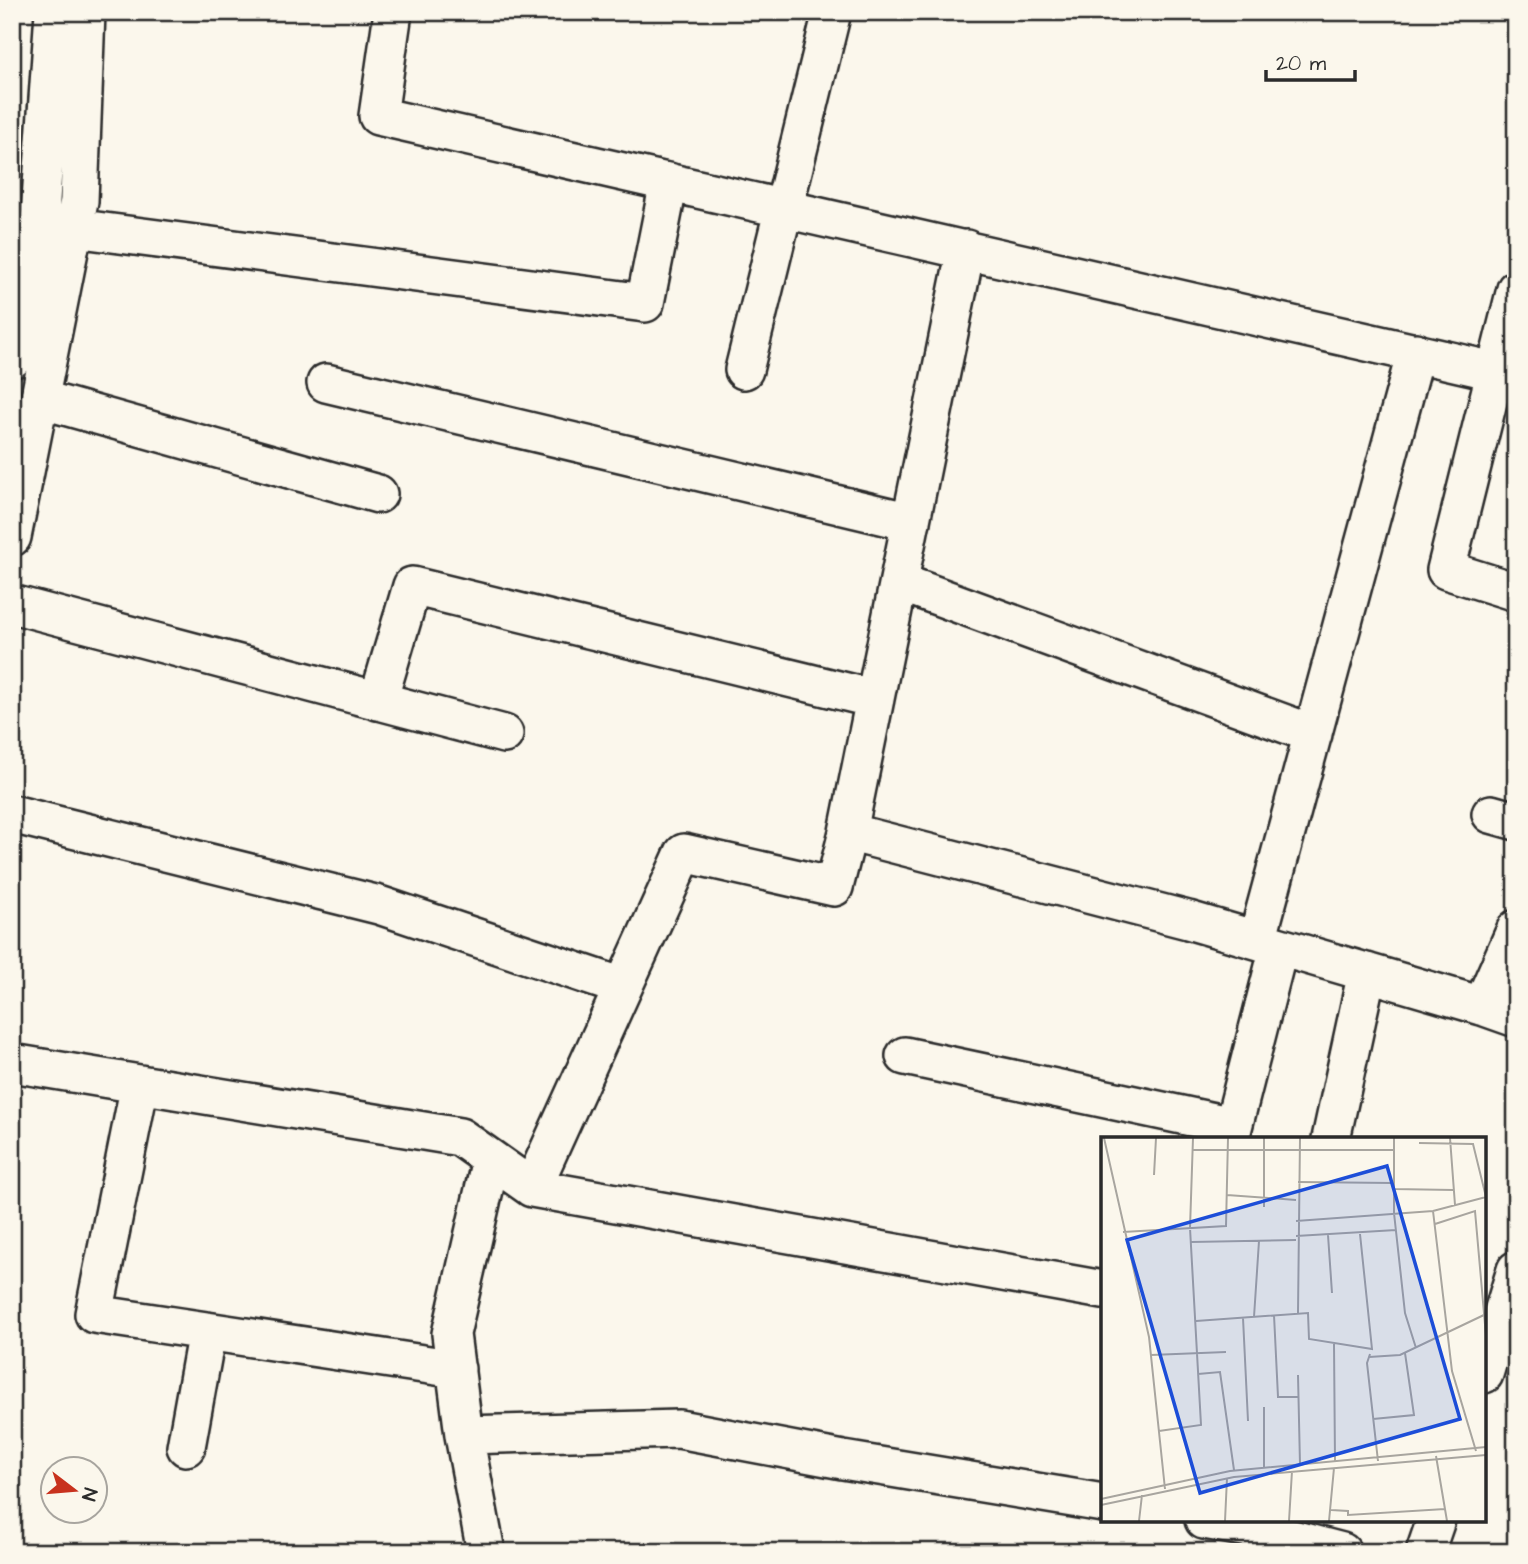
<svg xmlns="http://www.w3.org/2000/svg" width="1528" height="1564" font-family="'Architects Daughter',sans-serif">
	<rect width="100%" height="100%" fill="#fbf7ec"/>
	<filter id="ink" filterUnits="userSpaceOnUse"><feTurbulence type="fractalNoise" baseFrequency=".0143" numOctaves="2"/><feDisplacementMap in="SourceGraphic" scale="14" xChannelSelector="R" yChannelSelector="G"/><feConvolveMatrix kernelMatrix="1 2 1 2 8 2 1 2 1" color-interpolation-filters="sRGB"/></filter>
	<g filter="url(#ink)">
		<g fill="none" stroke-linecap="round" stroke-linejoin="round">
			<!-- minor casing -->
			<g stroke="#2b2b2b" stroke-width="42">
				<path id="minor" d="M393,12L378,116L1516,376
					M74,228L645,303L669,182
					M966,249L848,832L834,887L684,853L532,1188L1103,1290
					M1516,289L1446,570L1516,592
					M12,359L40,214L54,12
					M744,370L832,12
					M326,383L911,522
					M40,399L378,494
					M12,537L79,201L86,12
					M899,582L1313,734
					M12,604L504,734
					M378,701L412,586L875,699
					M12,814L379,905L623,987
					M1491,814L1516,821
					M848,832L1188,920L1482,1006L1516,1018
					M1257,940L1416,352
					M1482,1006L1516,929
					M905,1056L1233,1126
					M12,1063L460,1137L532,1188
					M140,1084L94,1314L456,1369
					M1230,1139L1279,947
					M1331,1139L1367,972
					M1484,1374L1516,1270
					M464,1435L679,1429L843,1460L1103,1503
					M186,1447L207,1331
					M1204,1520L1250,1528L1342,1552
					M486,1552L464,1435L451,1334L491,1159
					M1425,1552L1436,1520"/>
			</g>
			<!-- minor -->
			<use href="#minor" stroke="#fbf7ec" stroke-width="37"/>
		</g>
	</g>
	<!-- overview -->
	<g transform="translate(1101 1137)">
		<rect width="385" height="385" fill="#fbf7ec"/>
		<path fill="none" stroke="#a8a59f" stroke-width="2" d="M3,1L48,200L64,352M163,1V70M293,1V76L304,176L315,211M349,1L354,68M318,6L372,7L385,60M91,13H293M53,38L55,1M197,45L292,46M292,52L353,53M126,58L195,63M332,74L351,234L375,314M195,84L332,74L385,60M334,87L374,74L385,199M22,95L125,89L127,1M227,98L231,156M195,99L295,93M90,105L195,103M197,176L199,1M173,178L177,260H197M153,180L158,104M142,181L147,284M95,184L207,176L208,202L271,212L259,97M233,206L234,325M269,217L266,226L277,324M50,218L125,215M268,220L299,218L385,177M97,237L119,235L133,333M197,238L199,328M163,270V331M272,282L313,278L304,216M58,294L100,288L89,91L92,1M335,319L346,384M0,362L129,334L385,310M0,368L133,340L385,318M230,373L247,374V378L344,372M38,384L41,358M124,384L126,341M188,384L191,334M228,384L233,331"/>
		<path fill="#1d4ed8" fill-opacity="0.15" stroke="#1d4ed8" stroke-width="3.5" d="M286,29L359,282L99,356L26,103Z"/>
		<rect width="385" height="385" fill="none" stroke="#2b2b2b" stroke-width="3.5"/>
	</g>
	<!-- margin -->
	<rect width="1528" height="1564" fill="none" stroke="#fbf7ec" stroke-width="42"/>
	<rect x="21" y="21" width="1486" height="1522" fill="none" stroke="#2b2b2b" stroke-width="2.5" filter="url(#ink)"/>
	<!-- north arrow -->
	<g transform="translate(74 1490) rotate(106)"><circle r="33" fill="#fbf7ec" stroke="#a8a59f" stroke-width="2"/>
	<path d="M0-5L12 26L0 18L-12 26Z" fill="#c8321e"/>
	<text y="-10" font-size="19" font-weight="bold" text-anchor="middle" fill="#2b2b2b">N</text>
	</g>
	<!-- scale -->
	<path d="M1266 70v10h89v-10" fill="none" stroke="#2b2b2b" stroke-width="3.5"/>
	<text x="1276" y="70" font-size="21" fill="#2b2b2b" stroke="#fbf7ec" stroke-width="5" paint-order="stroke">20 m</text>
</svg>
